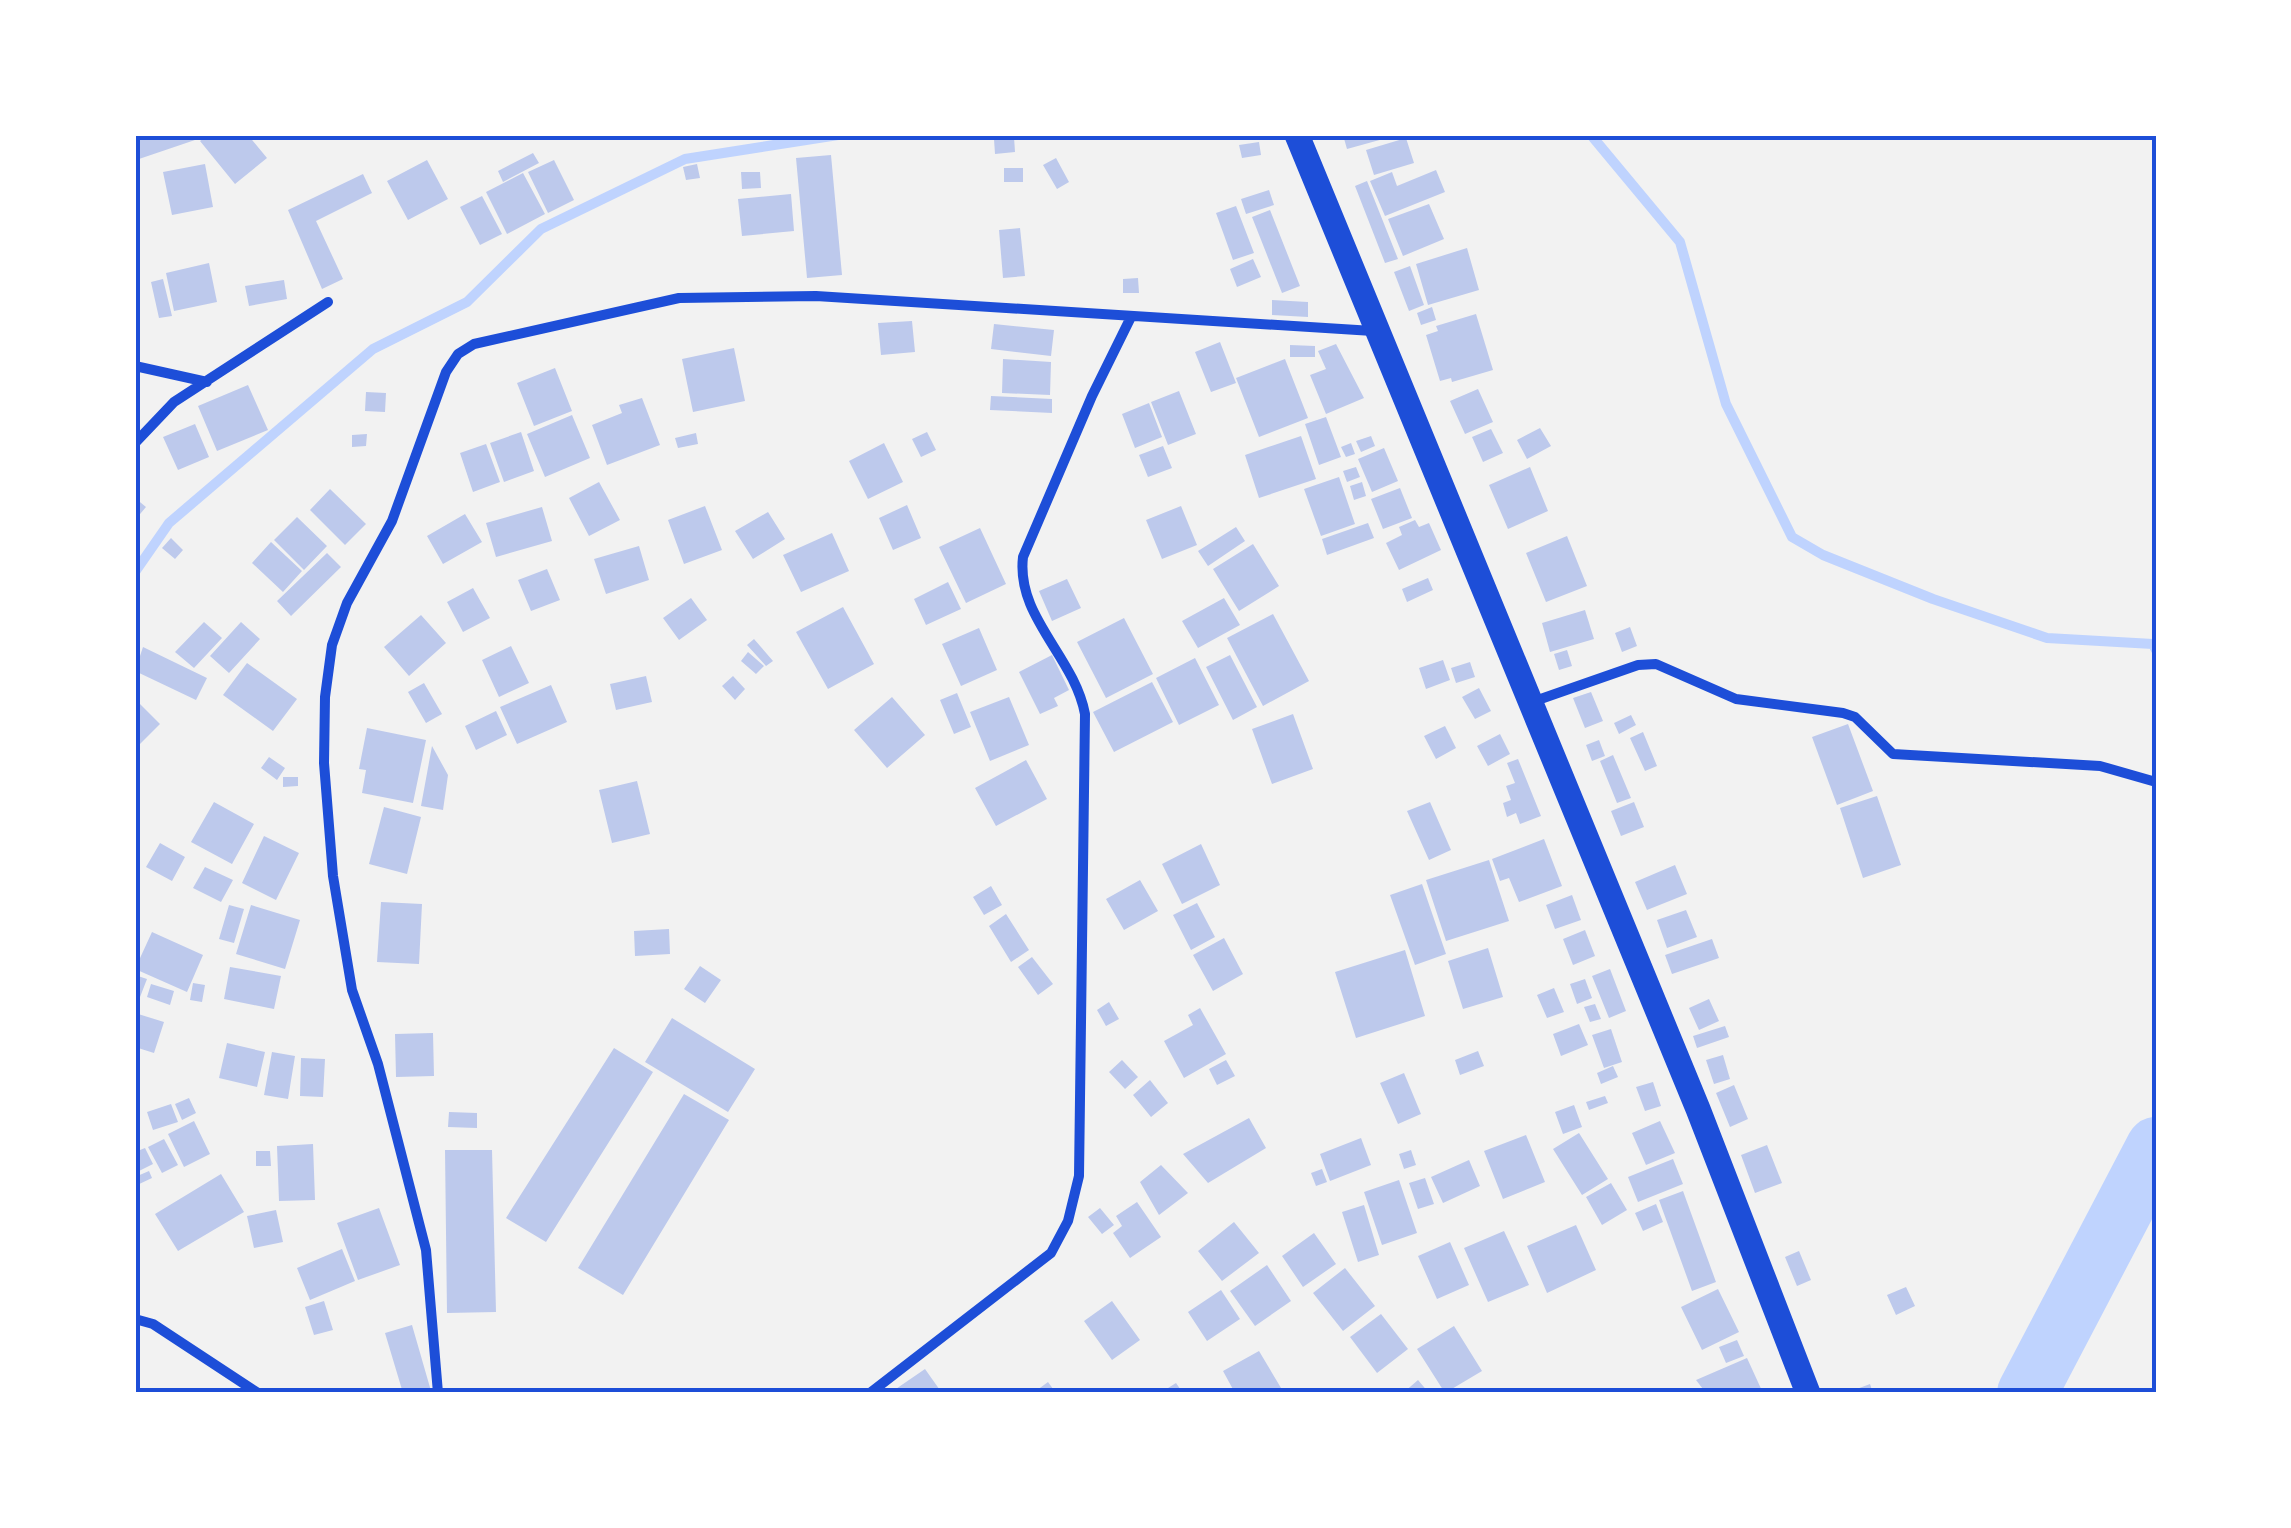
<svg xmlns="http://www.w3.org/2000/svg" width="2291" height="1528" font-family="'PT Sans',sans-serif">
	<rect width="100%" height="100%" fill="#f2f2f2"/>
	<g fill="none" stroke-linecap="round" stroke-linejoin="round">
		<!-- stream -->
		<path stroke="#bfd3fe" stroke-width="10" d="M1591,135L1680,242L1726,404L1792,537L1823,555L1933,599L2047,638L2153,644L2156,650
			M135,572L169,523L373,349L467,302L541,229L685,159L838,135"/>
		<!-- river -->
		<path stroke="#bfd3fe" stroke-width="60" d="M2027,1393L2156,1147"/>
	</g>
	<!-- building -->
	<path fill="#bdc9ec" d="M135,135H194L195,140L139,159Z
		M208,135H248L267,158L235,184L200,141Z
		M1343,135H1394V136L1347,149Z
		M1014,137L1015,152L995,154L994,139Z
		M1406,138L1414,163L1374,175L1366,150Z
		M1259,142L1261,155L1242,158L1239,145Z
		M533,153L539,163L503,182L498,171Z
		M831,155L842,275L807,278L796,158Z
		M1056,158L1069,182L1057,189L1043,165Z
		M427,160L448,199L408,220L387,181Z
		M554,160L574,200L548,213L528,172Z
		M205,164L213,207L172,215L163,172Z
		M697,164L700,178L686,180L683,167Z
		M1004,168H1023V182H1004Z
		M1436,170L1445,192L1385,216L1370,181L1392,172L1397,186Z
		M741,172H760L761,188L742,189Z
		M523,173L545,214L507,234L486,192Z
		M363,174L372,193L316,221L343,279L322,289L288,210Z
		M1367,181L1398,259L1385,263L1355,186Z
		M1269,190L1274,205L1246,214L1241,199Z
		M791,194L794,231L742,236L738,199Z
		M482,196L502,234L480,245L460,207Z
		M1429,204L1444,239L1403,256L1388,219Z
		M1236,206L1254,253L1233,260L1216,213Z
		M1270,210L1300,286L1282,293L1252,217Z
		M1020,228L1025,276L1003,278L999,230Z
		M1467,248L1479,290L1428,305L1416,264Z
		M1253,259L1261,277L1237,287L1230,269Z
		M209,263L217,302L174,311L166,273Z
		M1410,266L1424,305L1409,311L1394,272Z
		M1138,278L1139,293H1123V279Z
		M163,279L172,316L159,318L151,282Z
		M284,280L287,299L249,306L245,286Z
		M1272,300L1308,302V317L1272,315Z
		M1432,307L1436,320L1421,325L1417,313Z
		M1476,314L1493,370L1452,382L1451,378L1440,381L1426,335L1438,331L1436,326Z
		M912,321L915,352L881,355L878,323Z
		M994,324L1054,330L1051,356L991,349Z
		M1220,342L1236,383L1211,392L1195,352Z
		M1336,344L1364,398L1326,414L1310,375L1326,369L1318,351Z
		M1290,345L1315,346V357H1290Z
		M734,348L745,401L693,412L682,359Z
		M1003,359L1051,362L1050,395L1002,393Z
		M1285,359L1308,418L1259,437L1236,378Z
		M555,368L572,411L534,426L517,383Z
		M248,385L268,430L217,451L198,406Z
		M1478,389L1493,422L1465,434L1450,401Z
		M1179,391L1196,434L1168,445L1151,402Z
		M366,392L386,393L385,412L365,411Z
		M991,396L1052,399V413L990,410Z
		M642,398L660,445L607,465L592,425L622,413L619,405Z
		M1149,403L1162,437L1135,448L1122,414Z
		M572,415L590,458L545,477L527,434Z
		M1326,417L1341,457L1319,465L1305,424Z
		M195,424L209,457L178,470L163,437Z
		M1540,428L1551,446L1527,459L1517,440Z
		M1491,429L1503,453L1483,462L1472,437Z
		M521,432L534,471L504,482L490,443Z
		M927,432L936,450L921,457L912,439Z
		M696,433L698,444L678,448L675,438Z
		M367,434L366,446L352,447V435Z
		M1301,436L1316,479L1259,498L1245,455Z
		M1371,436L1375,446L1361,452L1356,441Z
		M884,443L903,482L868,499L849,461Z
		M1351,443L1355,454L1346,457L1341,447Z
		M486,444L500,482L473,492L460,453Z
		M1163,446L1172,468L1148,477L1139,455Z
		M1384,448L1398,481L1372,492L1358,459Z
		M1356,467L1360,477L1347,482L1343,471Z
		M1530,467L1548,511L1508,529L1489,485Z
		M1339,477L1355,524L1321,536L1304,489Z
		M599,482L620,520L589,536L569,498Z
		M1362,482L1366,496L1354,500L1350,486Z
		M1400,488L1412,518L1383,529L1371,499Z
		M330,489L366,524L345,545L310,510Z
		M135,498L146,507L135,520Z
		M907,505L921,538L893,550L879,518Z
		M705,506L722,550L684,564L668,520Z
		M1181,506L1197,545L1162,559L1146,520Z
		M542,507L552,541L496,557L486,523Z
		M768,512L785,539L753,559L735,531Z
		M465,514L482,542L443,564L427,536Z
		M297,517L327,546L304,570L274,540Z
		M1415,520L1419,527L1429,523L1441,550L1399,570L1386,543L1402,535L1399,527Z
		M1368,523L1374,538L1327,555L1322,539Z
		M1236,527L1245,541L1208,566L1198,551Z
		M980,528L1006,584L966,603L939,547Z
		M832,533L849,571L801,592L783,555Z
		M1567,536L1587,586L1546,602L1526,553Z
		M171,538L183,550L175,559L162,548Z
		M271,542L302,571L283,592L252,563Z
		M1253,544L1279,586L1239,611L1213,569Z
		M639,546L649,580L606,594L594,559Z
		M327,553L341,567L291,616L277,601Z
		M547,569L560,600L531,611L518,580Z
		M1428,578L1433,590L1407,602L1402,589Z
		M1067,579L1081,608L1052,621L1039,591Z
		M948,582L961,609L926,625L914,599Z
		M473,588L490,618L463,632L447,602Z
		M691,598L707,620L679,640L663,618Z
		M1224,598L1240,625L1198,648L1182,621Z
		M843,607L874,664L828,689L796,632Z
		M1585,610L1594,639L1550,652L1542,623Z
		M1273,614L1309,681L1263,706L1227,638Z
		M421,615L446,643L409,676L384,647Z
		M1124,618L1153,674L1106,698L1077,642Z
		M204,622L222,638L194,668L175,652Z
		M241,622L260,639L229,673L210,656Z
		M1630,627L1637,646L1622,652L1615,633Z
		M979,628L997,670L961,686L942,644Z
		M754,639L773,661L766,666L747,645Z
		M511,646L529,683L499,697L482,660Z
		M143,647L207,678L196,700L135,671Z
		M1567,650L1572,666L1559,670L1554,654Z
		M748,652L764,666L756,674L741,661Z
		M1052,655L1069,690L1054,698L1058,706L1040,714L1019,672Z
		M1230,655L1257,707L1233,720L1206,667Z
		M1195,658L1219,705L1179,725L1156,678Z
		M1443,660L1450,680L1426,689L1419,668Z
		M1470,662L1475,677L1456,683L1451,668Z
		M247,663L297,699L273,731L223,695Z
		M646,676L652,702L616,710L610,684Z
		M733,676L745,689L735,700L722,686Z
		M1152,682L1173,722L1114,752L1093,712Z
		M424,683L442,714L426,723L408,692Z
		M551,685L567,722L517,744L500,707Z
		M1479,688L1491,711L1475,719L1462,697Z
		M1591,692L1603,721L1585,728L1573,698Z
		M957,693L971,727L954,734L940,700Z
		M892,697L925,735L887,768L854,730Z
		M1009,697L1029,745L990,761L970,712Z
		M135,699L160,724L135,749Z
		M496,711L507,735L476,750L465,726Z
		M1293,714L1313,769L1272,784L1252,729Z
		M1631,715L1636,725L1619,734L1614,723Z
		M1848,724L1873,791L1837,805L1812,737Z
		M1445,726L1456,748L1436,759L1424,736Z
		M367,728L426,740L413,803L362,793L366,770L359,769Z
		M1643,732L1657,766L1645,771L1630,738Z
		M1500,734L1510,754L1488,766L1477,746Z
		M1599,740L1605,756L1592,761L1586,745Z
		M432,746L448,775L443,810L421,806Z
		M1613,755L1631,798L1617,803L1600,761Z
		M269,757L285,768L277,780L261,768Z
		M1518,759L1541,816L1520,824L1516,813L1507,817L1503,803L1511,800L1506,786L1515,783L1507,763Z
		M1026,760L1047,799L996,826L975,788Z
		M283,777H298V786L283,787Z
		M637,781L650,834L612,843L599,790Z
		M1877,796L1901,865L1863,878L1840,808Z
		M214,802L254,824L232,864L191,842Z
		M1430,802L1451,850L1429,860L1407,811Z
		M1634,802L1644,827L1621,836L1611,811Z
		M384,807L421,817L407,874L369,864Z
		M264,836L299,853L276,900L242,883Z
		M1544,839L1562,886L1519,902L1509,878L1500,881L1492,859Z
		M160,843L185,857L172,881L146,867Z
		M1201,844L1220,885L1182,904L1162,864Z
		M1489,860L1509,921L1446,941L1426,880Z
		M1675,865L1687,894L1647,910L1635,882Z
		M205,867L233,880L221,902L193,888Z
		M1140,880L1158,911L1124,930L1106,899Z
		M1422,884L1446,954L1415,965L1390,895Z
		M991,886L1002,905L984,915L973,897Z
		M1572,895L1581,920L1555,929L1546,905Z
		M381,902L422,904L419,964L377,962Z
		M1197,903L1215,937L1191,950L1173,915Z
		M229,905L244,909L234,943L219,939Z
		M251,905L300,920L285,969L236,954Z
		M1686,910L1697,937L1667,948L1657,920Z
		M1006,914L1029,950L1011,962L989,926Z
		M669,929L670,954L635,956L634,931Z
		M1585,930L1595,956L1573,965L1563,939Z
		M152,932L203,955L187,992L135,969Z
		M1224,938L1243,974L1213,991L1193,955Z
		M1712,939L1719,958L1672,974L1665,955Z
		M1488,948L1503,997L1463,1009L1448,961Z
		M1405,950L1425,1016L1356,1038L1335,972Z
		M1032,957L1053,984L1038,995L1018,967Z
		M700,966L721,980L705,1003L684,989Z
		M230,967L281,976L274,1009L224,999Z
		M1610,969L1626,1011L1609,1018L1592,976Z
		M135,975L147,979L135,1010Z
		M1585,979L1592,998L1577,1004L1570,984Z
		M193,983L205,985L202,1002L190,1000Z
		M151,984L174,991L170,1005L147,997Z
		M1554,988L1564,1012L1547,1018L1537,995Z
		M1709,999L1719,1021L1699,1030L1689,1008Z
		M1109,1002L1119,1019L1106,1026L1097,1010Z
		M1595,1004L1601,1019L1590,1022L1584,1007Z
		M1200,1008L1226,1054L1184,1078L1164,1041L1193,1025L1188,1015Z
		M135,1013L164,1022L154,1053L135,1047Z
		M672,1018L755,1069L728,1112L645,1062Z
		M1579,1024L1588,1045L1561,1056L1553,1034Z
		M1725,1026L1729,1037L1697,1048L1693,1036Z
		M1611,1029L1622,1062L1604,1068L1592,1035Z
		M433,1033L434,1076L396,1077L395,1034Z
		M227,1043L265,1052L257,1087L219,1078Z
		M614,1048L653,1072L546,1242L506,1218Z
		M1478,1051L1484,1066L1460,1075L1455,1060Z
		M272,1052L295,1056L288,1099L264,1095Z
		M1723,1055L1730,1079L1714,1084L1706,1060Z
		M301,1058L325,1059L323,1097L300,1096Z
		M1122,1060L1138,1077L1125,1089L1109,1072Z
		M1226,1060L1235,1076L1217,1085L1209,1069Z
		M1613,1066L1618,1077L1601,1084L1597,1073Z
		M1404,1073L1421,1114L1398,1124L1380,1083Z
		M1150,1080L1168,1103L1151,1117L1133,1095Z
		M1653,1082L1661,1106L1645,1111L1636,1087Z
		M1734,1085L1748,1119L1730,1127L1716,1093Z
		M684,1094L729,1120L623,1295L578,1268Z
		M1605,1096L1608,1103L1589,1110L1586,1102Z
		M189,1098L196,1113L182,1120L175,1104Z
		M171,1104L178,1122L153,1130L147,1112Z
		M1574,1105L1582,1127L1563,1134L1555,1112Z
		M449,1112L477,1113V1128L448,1127Z
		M1249,1118L1266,1148L1208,1183L1183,1154Z
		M194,1121L210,1154L184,1167L168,1134Z
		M1660,1121L1675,1153L1646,1165L1632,1133Z
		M1579,1133L1608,1179L1582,1195L1553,1149Z
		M1526,1135L1545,1182L1503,1199L1484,1151Z
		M1361,1138L1371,1165L1330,1181L1320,1154Z
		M164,1139L178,1165L162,1173L148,1147Z
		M313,1144L315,1200L279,1201L277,1146Z
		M1767,1145L1782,1183L1755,1193L1741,1155Z
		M145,1148L153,1164L135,1173V1152Z
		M445,1150H492L496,1312L447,1313Z
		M1411,1150L1416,1165L1404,1169L1399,1154Z
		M256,1151H270L271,1166H256Z
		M1673,1159L1683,1184L1638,1202L1628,1177Z
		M1469,1160L1480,1186L1443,1203L1431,1177Z
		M1161,1165L1188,1193L1159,1215L1140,1182Z
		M1322,1169L1327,1182L1316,1186L1311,1173Z
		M149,1171L152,1178L135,1186V1177Z
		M221,1174L244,1212L178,1251L155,1214Z
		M1425,1178L1434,1204L1418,1209L1409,1183Z
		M1399,1180L1417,1233L1382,1245L1364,1192Z
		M1611,1183L1627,1210L1602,1225L1586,1197Z
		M1683,1191L1716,1282L1692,1291L1659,1200Z
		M1137,1202L1161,1237L1130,1258L1113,1233L1122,1226L1116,1216Z
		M1656,1204L1663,1222L1643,1231L1635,1213Z
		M1364,1205L1379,1255L1358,1262L1342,1212Z
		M379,1208L400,1265L358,1280L337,1223Z
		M1100,1208L1114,1225L1102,1234L1088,1217Z
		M276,1210L283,1242L254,1248L247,1216Z
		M1234,1222L1259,1253L1222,1281L1198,1251Z
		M1576,1225L1596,1270L1547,1293L1527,1246Z
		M1504,1231L1529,1285L1488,1302L1464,1248Z
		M1314,1233L1336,1264L1303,1287L1282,1256Z
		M1450,1242L1469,1285L1437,1299L1418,1256Z
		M342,1249L355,1281L310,1300L297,1268Z
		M1799,1251L1811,1280L1797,1286L1785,1257Z
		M1267,1265L1291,1301L1255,1326L1230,1291Z
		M1345,1268L1375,1306L1343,1331L1313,1293Z
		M1906,1287L1915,1306L1896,1315L1887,1295Z
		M1718,1289L1739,1332L1702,1350L1681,1307Z
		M1221,1290L1240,1319L1207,1341L1188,1312Z
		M324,1301L333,1330L314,1335L305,1307Z
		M1112,1301L1140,1340L1112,1360L1084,1321Z
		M1381,1314L1408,1349L1377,1373L1350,1337Z
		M412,1325L431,1391L425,1393H403L385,1333Z
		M1454,1326L1482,1371L1445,1393L1417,1349Z
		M1737,1340L1744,1356L1726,1363L1719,1347Z
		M1259,1351L1284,1393H1235L1223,1371Z
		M1747,1358L1763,1393H1706L1696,1380Z
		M925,1369L942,1393H890Z
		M1418,1380L1429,1393H1403Z
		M1048,1382L1056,1393H1033Z
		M1176,1383L1183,1393H1160Z
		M1870,1384L1873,1393H1846Z"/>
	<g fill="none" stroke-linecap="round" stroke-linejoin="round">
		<!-- minor -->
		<path stroke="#1d4ed8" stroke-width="10" d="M135,366L207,382
			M135,443L174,402L328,302
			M1532,702L1638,665L1656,664L1736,699L1843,713L1855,717L1893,754L2100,766L2156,782
			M135,1319L153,1324L258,1393
			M282,1393H318
			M438,1393L426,1250L378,1064L352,990L333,876L324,763L325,697L332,645L347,603L392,521L446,372L458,354L474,344L679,298L816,296L1373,331
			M870,1393L1051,1253L1068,1221L1079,1176L1085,714C1074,656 1016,617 1023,557L1092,396L1131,317"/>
		<!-- trunk -->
		<path stroke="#1d4ed8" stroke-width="25" d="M1297,135L1698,1109L1808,1393"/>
	</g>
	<!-- border -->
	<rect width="2291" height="1528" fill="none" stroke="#ffffff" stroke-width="275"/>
	<rect x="138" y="138" width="2016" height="1252" fill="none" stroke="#1d4ed8" stroke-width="4"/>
</svg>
